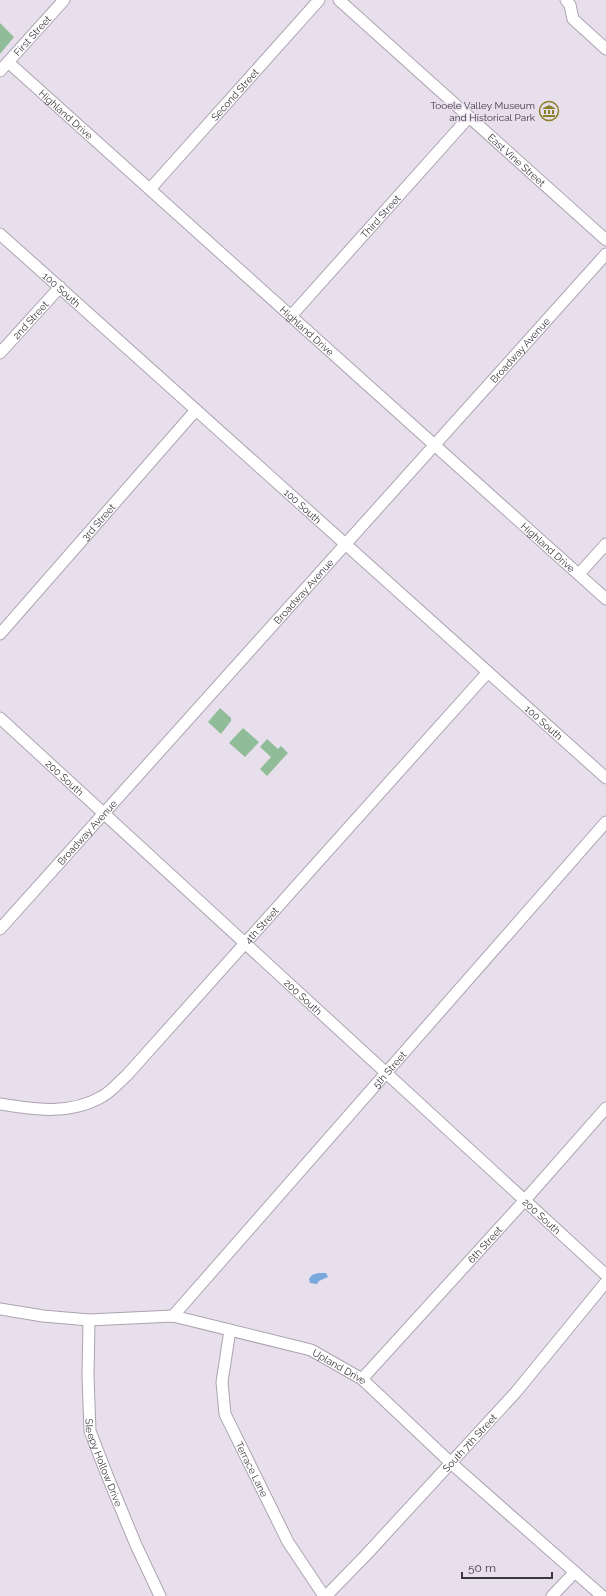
<svg xmlns="http://www.w3.org/2000/svg" width="606" height="1596" font-family="Raleway,sans-serif">
	<rect width="100%" height="100%" fill="#e8dfed"/>
	<!-- green -->
	<path fill="#90bd98" d="M0,23L14,37L0,54Z
		M220,708L231,718V721L221,734L208,722Z
		M243,728L259,742L245,757L229,743Z
		M267,739L278,749L281,746L288,753L267,776L260,769L271,757L260,747Z"/>
	<!-- water -->
	<path fill="#79a8dd" d="M318,1273H326L328,1277L319,1281L317,1284L310,1283L309,1279L312,1275Z"/>
	<g fill="none" stroke-linecap="round" stroke-linejoin="round">
		<!-- minor casing -->
		<g stroke="#aca4b1" stroke-width="13">
			<g id="minor">
				<path id="s1" d="M339,0L606,240"/>
				<path d="M566,0L570,5L573,19L606,49"/>
				<path id="s2" d="M8,62L606,599"/>
				<path id="s3" d="M0,71L64,0"/>
				<path id="s4" d="M150,189L319,0"/>
				<path id="s5" d="M0,234L606,778"/>
				<path id="s6" d="M291,316L469,117"/>
				<path id="s7" d="M0,353L60,287"/>
				<path d="M579,574L606,544"/>
				<path id="s8" d="M0,634L196,410"/>
				<path id="s9" d="M0,718L606,1275"/>
				<path id="s10" d="M0,929L606,254"/>
				<path id="s11" d="M0,1104C35,1110 71,1115 103,1096C112,1091 119,1082 127,1075L488,672"/>
				<path id="s12" d="M0,1309L43,1316L89,1320L173,1316L311,1350L362,1379L451,1463L602,1596"/>
				<path id="s13" d="M173,1316L606,822"/>
				<path id="s14" d="M89,1320L88,1376L90,1431L107,1475L136,1545L160,1596"/>
				<path id="s15" d="M230,1330L222,1382L225,1414L288,1542L324,1596"/>
				<path id="s16" d="M362,1379L525,1200L606,1108"/>
				<path id="s17" d="M326,1596L366,1555L516,1392L606,1282"/>
				<path d="M552,1596L575,1572"/>
			</g>
		</g>
		<!-- minor -->
		<use href="#minor" stroke="#fff" stroke-width="11"/>
	</g>
	<!-- icons -->
	<defs>
		<g id="museum-ring" transform="scale(1)"><circle r="9.5" fill="#e8dfed" stroke="#8a8027" stroke-width="1.5"/><path d="M0-6L6-3V-2H-6V-3ZM-5-1h2V3h-2ZM-1-1h2V3h-2ZM3-1h2V3H3ZM-6 4H6V6H-6Z" fill="#8a8027"/></g>
	</defs>
	<g fill-rule="evenodd">
		<use href="#museum-ring" x="549" y="111"/>
	</g>
	<g text-anchor="middle" stroke-width="3" stroke-linejoin="round" paint-order="stroke">
		<!-- street labels -->
		<g font-size="10" fill="#3c393e" stroke="#e8dfed">
			<text dy="4" stroke="none"><textPath href="#s3" startOffset="48">First Street</textPath></text>
			<text dy="4" stroke="none"><textPath href="#s4" startOffset="127">Second Street</textPath></text>
			<text dy="4" stroke="none"><textPath href="#s2" startOffset="78">Highland Drive</textPath></text>
			<text dy="4" stroke="none"><textPath href="#s1" startOffset="239">East Vine Street</textPath></text>
			<text dy="4" stroke="none"><textPath href="#s6" startOffset="134">Third Street</textPath></text>
			<text dy="4" stroke="none"><textPath href="#s5" startOffset="83">100 South</textPath></text>
			<text dy="4" stroke="none"><textPath href="#s7" startOffset="45">2nd Street</textPath></text>
			<text dy="4" stroke="none"><textPath href="#s2" startOffset="402">Highland Drive</textPath></text>
			<text dy="4" stroke="none"><textPath href="#s10" startOffset="778">Broadway Avenue</textPath></text>
			<text dy="4" stroke="none"><textPath href="#s5" startOffset="407">100 South</textPath></text>
			<text dy="4" stroke="none"><textPath href="#s8" startOffset="149">3rd Street</textPath></text>
			<text dy="4" stroke="none"><textPath href="#s2" startOffset="726">Highland Drive</textPath></text>
			<text dy="4" stroke="none"><textPath href="#s10" startOffset="454">Broadway Avenue</textPath></text>
			<text dy="4" stroke="none"><textPath href="#s5" startOffset="731">100 South</textPath></text>
			<text dy="4" stroke="none"><textPath href="#s9" startOffset="88">200 South</textPath></text>
			<text dy="4" stroke="none"><textPath href="#s10" startOffset="130">Broadway Avenue</textPath></text>
			<text dy="4" stroke="none"><textPath href="#s11" startOffset="339">4th Street</textPath></text>
			<text dy="4" stroke="none"><textPath href="#s9" startOffset="412">200 South</textPath></text>
			<text dy="4" stroke="none"><textPath href="#s13" startOffset="328">5th Street</textPath></text>
			<text dy="4" stroke="none"><textPath href="#s9" startOffset="736">200 South</textPath></text>
			<text dy="4" stroke="none"><textPath href="#s16" startOffset="182">6th Street</textPath></text>
			<text dy="4" stroke="none"><textPath href="#s12" startOffset="349">Upland Drive</textPath></text>
			<text dy="4" stroke="none"><textPath href="#s17" startOffset="210">South 7th Street</textPath></text>
			<text dy="4" stroke="none"><textPath href="#s14" startOffset="145">Sleepy Hollow Drive</textPath></text>
			<text dy="4" stroke="none"><textPath href="#s15" startOffset="146">Terrace Lane</textPath></text>
		</g>
		<!-- poi labels -->
		<g font-size="10" fill="#3c393e" stroke="#e8dfed" text-anchor="end">
			<text x="535" y="109">Tooele Valley Museum<tspan x="535" dy="12">and Historical Park</tspan></text>
		</g>
	</g>
	<!-- scale -->
	<path d="M462 1572v6h90v-6" fill="none" stroke="#3c393e" stroke-width="2"/>
	<text x="468" y="1572" font-size="12" fill="#3c393e" stroke="#e8dfed" stroke-width="3" paint-order="stroke">50 m</text>
</svg>
